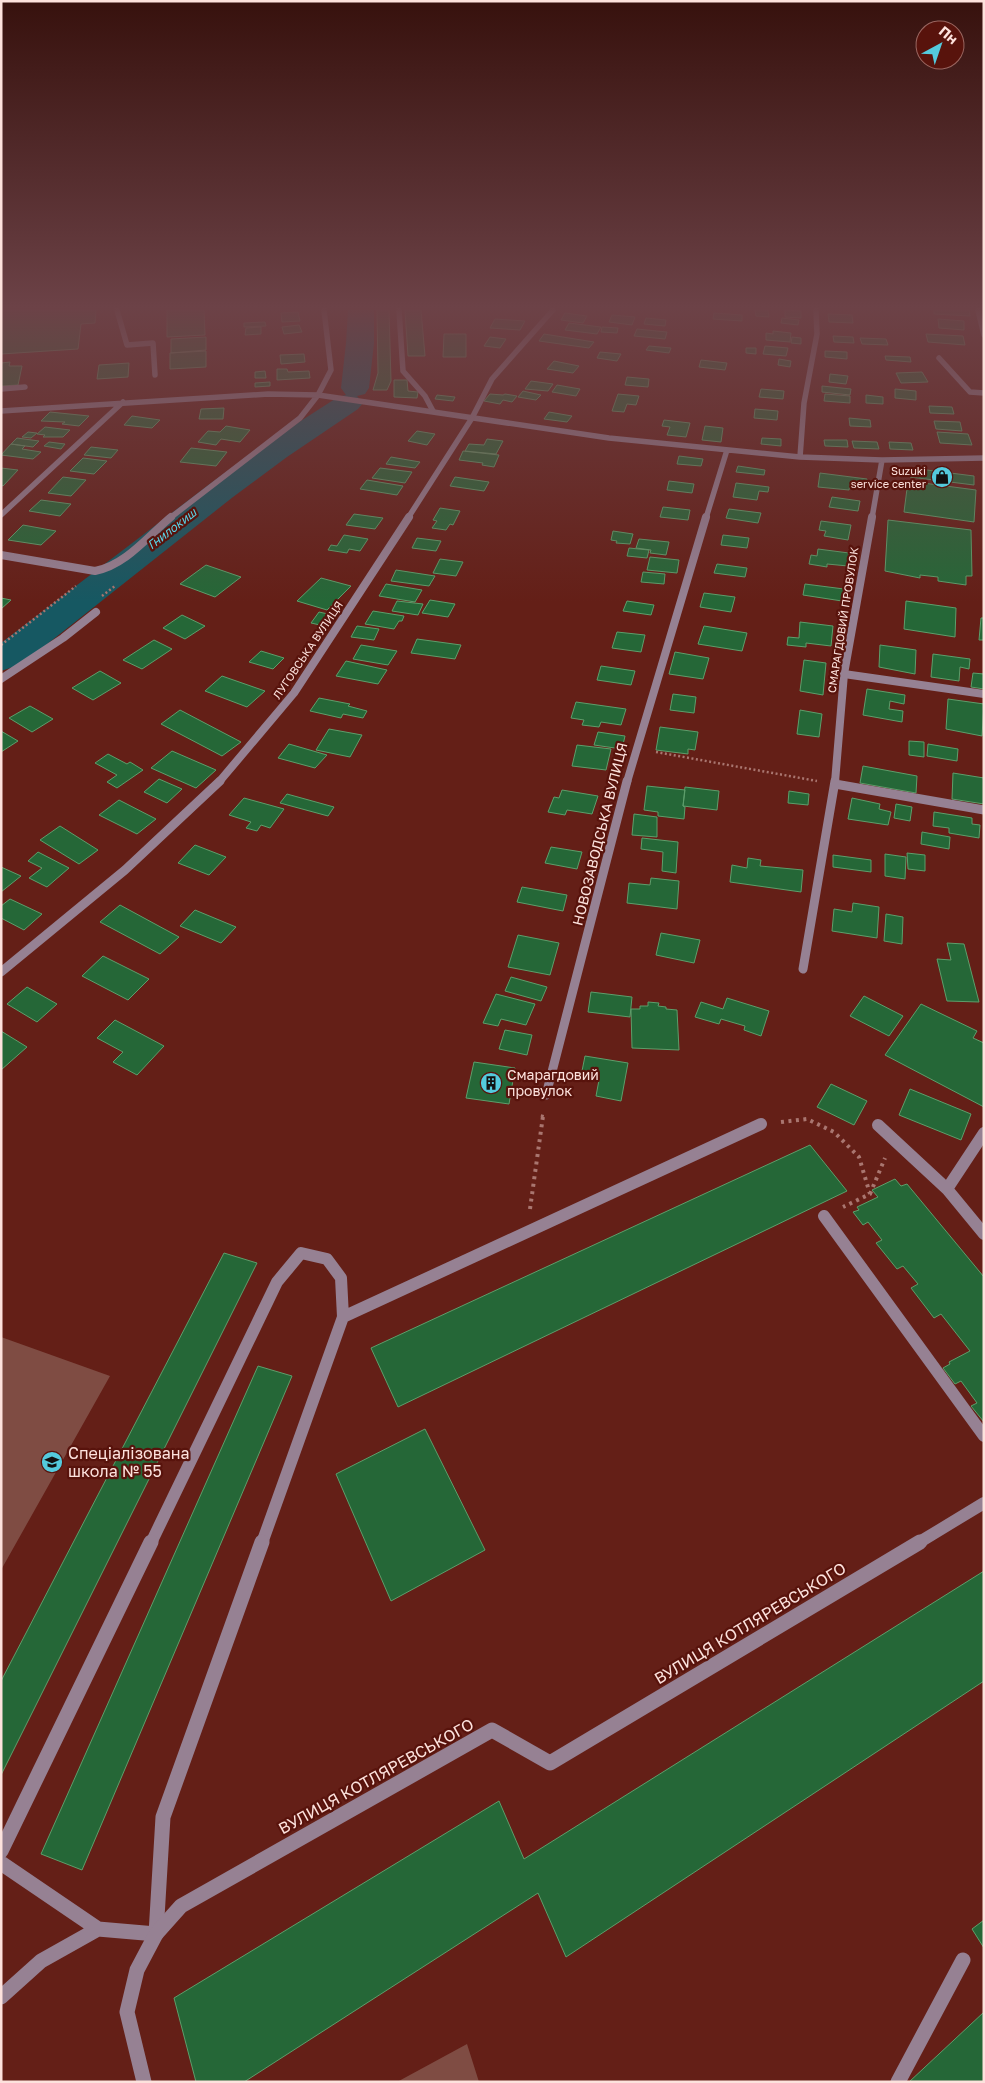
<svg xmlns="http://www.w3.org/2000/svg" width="985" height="2083" font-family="'Golos Text',sans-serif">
	<rect width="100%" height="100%" fill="#641f17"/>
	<!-- green -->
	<path fill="#7f4c43" d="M1,1337L110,1376L1,1570Z
		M467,2044L479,2082H397Z"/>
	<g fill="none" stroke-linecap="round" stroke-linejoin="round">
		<!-- river -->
		<path fill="#165862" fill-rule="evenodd" d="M348,310H374V343L369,388L365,394L357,396L363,403L358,409L287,457L233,497L22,664L1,671V643L211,483L265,444L338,397L346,395L341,388L346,343Z"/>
	</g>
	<!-- building -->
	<path fill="#256737" stroke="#5d9e6b" d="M1,310H96L95,323L81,324L78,349L1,354Z
		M167,310H204L205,335L167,337Z
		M377,310H389L391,381L387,390H373L378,373Z
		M405,310H421L425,356H408Z
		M755,310H768L769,317L756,316Z
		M785,310L801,311V318L785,317Z
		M934,310H969L970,316L934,314Z
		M298,312L300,321L282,322L281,313Z
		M565,313L587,316L583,323L561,320Z
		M714,313L742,315V321L713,319Z
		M828,314L852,315L853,323L829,322Z
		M612,315L635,317L632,325L609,322Z
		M646,318L666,320L665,326L644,324Z
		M782,318L799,320L798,325L781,323Z
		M495,319L525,321L520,330L490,328Z
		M938,319L964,321V330L939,328Z
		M265,322L266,326L244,327V323Z
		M569,323L601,327L597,334L565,330Z
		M299,325L302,332L284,334L282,327Z
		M261,327V334L245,335L246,328Z
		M602,327L618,328L617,333L601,332Z
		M637,329L667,332L665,339L634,336Z
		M773,331L791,333L790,342L766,340V333L773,334Z
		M444,334H466V357H443Z
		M544,334L594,342L589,348L539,341Z
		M926,334L963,336L965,345L928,342Z
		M833,336L853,337L854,343L834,342Z
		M206,337V350L171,353V339Z
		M490,337L506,339L500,348L484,346Z
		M792,337L801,338V344L791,343Z
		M860,338L886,339L888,345L862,344Z
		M649,346L671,348L669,353L646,350Z
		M765,346L788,348L786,356L763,354Z
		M746,348H756V354L746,353Z
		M206,351V367L170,369V353Z
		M825,351L847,352V359L825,357Z
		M600,352L621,354L617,361L597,358Z
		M304,354L305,362L281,364L280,355Z
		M885,356L910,357L911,362L886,360Z
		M779,359L791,361L790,367L778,365Z
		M701,360L727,363L725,370L699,367Z
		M554,361L579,366L573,373L547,369Z
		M10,362L9,366H22L18,385L1,386V363Z
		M129,363L128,377L97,379L99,365Z
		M277,369H287L288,372L309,371L310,378L277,380Z
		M265,371L266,378H255V372Z
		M922,372L928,382L901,383L896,373Z
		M830,374L848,376L846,384L829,382Z
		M627,377L649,379L648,387L625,385Z
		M394,380H407L408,391L418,392L417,398L394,397Z
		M531,381L553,384L548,391L525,389Z
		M270,382V386L255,387V383Z
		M557,385L580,389L576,396L552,392Z
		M822,386L851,389L850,395L822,392Z
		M761,389L784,391L783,399L759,397Z
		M895,389L916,391V400L895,398Z
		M523,391L541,395L536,400L518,397Z
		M490,394L503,395L505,394L517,396L512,402L503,400L500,404L484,401Z
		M618,394L639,396L636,405L627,404L624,412L612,411Z
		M825,394L850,396V403L824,401Z
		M437,395L455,397L453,401L435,399Z
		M866,395L883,397V404L866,403Z
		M929,406L952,407L954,414L930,413Z
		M224,408L223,419H199L201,409Z
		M755,409L778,411L777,420L754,418Z
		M50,412L89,416L79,426L62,424L65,422L41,421Z
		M549,412L572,416L567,422L544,419Z
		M132,416L160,420L152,428L124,425Z
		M849,418L870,420L871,427L850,426Z
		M664,420L690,423L686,437L667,435L670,427L662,426Z
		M934,421L960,422L962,431L936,429Z
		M226,426L250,430L240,442L221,439L216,445L198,442L208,431L220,432Z
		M705,426L723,428L721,442L702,440Z
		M45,427L70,430L63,437H43L45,435L37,434Z
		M417,431L435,434L427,445L408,441Z
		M28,432L37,433L31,438L22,437Z
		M937,432L968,434L972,445L940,443Z
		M17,438L39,441L33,447L11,444Z
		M762,438L781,439V446L761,444Z
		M487,439L503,441L496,454L465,451L469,444L484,445Z
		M824,440H847L848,447L825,446Z
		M852,441L877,442L879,449L854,448Z
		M49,442L65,444L61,449L44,446Z
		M889,442L911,443L913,450L890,449Z
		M11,444L25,446L22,449L41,452L33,459L1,455Z
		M91,447L118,450L111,458L84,455Z
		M191,448L227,452L216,466L180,462Z
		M463,451L499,455L494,467L482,465L483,463L459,460Z
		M679,456L703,459L701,466L677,464Z
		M391,457L420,462L415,468L386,464Z
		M83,458L107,461L94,474L70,471Z
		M738,466L765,470L764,475L736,472Z
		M1,468L18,470L3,486L1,485Z
		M380,468L412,472L405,483L372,478Z
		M911,468L974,476V485L910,477Z
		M820,473L867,479V486L850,484L849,490L818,487Z
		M63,477L86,480L71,496L48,493Z
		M455,477L489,482L484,491L450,486Z
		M367,480L403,486L397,495L360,489Z
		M669,481L694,484L692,493L667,490Z
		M908,481L976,490L974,522L904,512Z
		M736,483L769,487L768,492L759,491L757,500L733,497Z
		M832,497L860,501L858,511L829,507Z
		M41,500L71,504L60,516L29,511Z
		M663,507L690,510L688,520L660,517Z
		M440,508L460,511L453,525L450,524L446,530L432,528L437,521L433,520Z
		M729,509L761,513L758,523L726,518Z
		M354,514L383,518L375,529L346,525Z
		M888,520L971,530L972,576H966V585L938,581V577L920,575V578L885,571Z
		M821,521L851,525L848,540L824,536L826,531L819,530Z
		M23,525L56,531L41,545L8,540Z
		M613,531L633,534L630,544L616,543L617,541L611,540Z
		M344,535L368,539L360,551L349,549L347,553L328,550L331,545L337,546Z
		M723,535L749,538L747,548L721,545Z
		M417,538L441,541L436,551L412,548Z
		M639,539L669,542L666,555L650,553L651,550L636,548Z
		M629,548L649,550L647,558L627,556Z
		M818,549L849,553L848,566L827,564V567L809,564L811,555L817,556Z
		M650,557L679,560L677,573L647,570Z
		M440,559L463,562L456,576L433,573Z
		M717,564L747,568L745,577L714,573Z
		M206,565L241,577L215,597L180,584Z
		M396,570L435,576L429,586L391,581Z
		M643,572L665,574L664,584L641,582Z
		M321,578L351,586L327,610L297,601Z
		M386,584L422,590L415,602L379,596Z
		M805,584L844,589L842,601L803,595Z
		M704,593L735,597L731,612L700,607Z
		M1,598L11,600L1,609Z
		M430,600L455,604L448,617L422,613Z
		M397,601L423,604L418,615L392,611Z
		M627,601L654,605L651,615L623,611Z
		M906,601L956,608L955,637L904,629Z
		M373,611L404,616L402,621H399L394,629L365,624Z
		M319,612L337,616L329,627L311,623Z
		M182,615L205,626L185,639L163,628Z
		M981,618H984V640H979Z
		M800,622L833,626L831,646L806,643V647L787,645L788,637L799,638Z
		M357,626L379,629L374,640L351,637Z
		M704,626L747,633L742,651L698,644Z
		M617,632L645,635L641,652L612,648Z
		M417,639L461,645L455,659L411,653Z
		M154,640L172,649L142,669L123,660Z
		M361,645L397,651L388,665L353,659Z
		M880,645L916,650L915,674L879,667Z
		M261,651L284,658L273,669L249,662Z
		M675,652L709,658L703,679L669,674Z
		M933,654L970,659L969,669L960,667L959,681L931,677Z
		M804,660L826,663L823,695L800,691Z
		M346,661L387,670L378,684L336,676Z
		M601,666L635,671L631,685L597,680Z
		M100,671L121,683L93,700L72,688Z
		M973,673L984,674V689L971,687Z
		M222,676L265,691L247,707L205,691Z
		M867,689L905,695L904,704L890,701L889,709L903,711L902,722L863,715Z
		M673,694L696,697L694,713L670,710Z
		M319,698L350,704L348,706L367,711L363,718L343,714L341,718L310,711Z
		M948,699L984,704L982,736L946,729Z
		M576,702L626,709L621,725L601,722L599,727L582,725L584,720L571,718Z
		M30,706L53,719L32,732L9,718Z
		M180,710L241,742L222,756L161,724Z
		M800,710L822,714L819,737L797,734Z
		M660,727L698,732L695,750L688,749V754L656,750Z
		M329,729L362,735L350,757L316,750Z
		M1,731L18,741L1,752Z
		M598,732L625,736L622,749L594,745Z
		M909,741L924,742V757L909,755Z
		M289,744L327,755L315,768L278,758Z
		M928,744L958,749L957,761L927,756Z
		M577,745L611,749L606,770L572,766Z
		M172,751L216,770L196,788L151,768Z
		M108,754L127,764L130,762L143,770L117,788L107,782L117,775L95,763Z
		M863,766L917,776L916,793L860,783Z
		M953,773L984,778V804L952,799Z
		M159,779L182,789L167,803L144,792Z
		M647,786L685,790L683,806L685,807L684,819L658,816V812L644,810Z
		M685,787L719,791L717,810L683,806Z
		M562,790L598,796L592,814L567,810L565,815L548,812L554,797L559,798Z
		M789,791L809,794L808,805L788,803Z
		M287,794L334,807L328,816L280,803Z
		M244,798L284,809L270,828L261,825L257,831L246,828L251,822L229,815Z
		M852,798L880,804L879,809L891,812L888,825L848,819Z
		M119,800L156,819L137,834L99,815Z
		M896,804L912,807L910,821L894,818Z
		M934,812L972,818V824L980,825L979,838L949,833V828L933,826Z
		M634,814L657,817V837L632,835Z
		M60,826L98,850L79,864L40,840Z
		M922,832L950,837L949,849L921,844Z
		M642,838L678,842L676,873L662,871L663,852L641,849Z
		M195,845L226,857L209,875L178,863Z
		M551,847L582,852L577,869L545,863Z
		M38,852L69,868L47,887L29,878L42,868L28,861Z
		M907,853L925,855V871L908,869Z
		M885,854L906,857L905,879L885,876Z
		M833,855L871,860V872L833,867Z
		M748,858L761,860L760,866L803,870L801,892L730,882L732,865L747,868Z
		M1,867L21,876L1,892Z
		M651,878L679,881L677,909L627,903L629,883L650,885Z
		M522,887L567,895L563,911L517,902Z
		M10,899L42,914L24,930L1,918V906Z
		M853,903L879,907L877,938L832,931L834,909L852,912Z
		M120,905L179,937L160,954L100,922Z
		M195,910L236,927L221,943L180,926Z
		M886,914L903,917L902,944L884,941Z
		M661,933L700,940L694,963L656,955Z
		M518,935L559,943L550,975L508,967Z
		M947,943L964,944L979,1002L947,1001L937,959L951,960Z
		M103,956L149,979L128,1000L82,976Z
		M511,977L547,987L541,1001L505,991Z
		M27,987L57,1004L37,1022L7,1004Z
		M591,992L632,997L630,1017L588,1012Z
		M496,994L535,1004L526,1025L501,1019L498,1026L483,1023Z
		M864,996L903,1016L889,1036L850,1016Z
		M727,998L769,1011L761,1036L744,1030L745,1026L721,1019L719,1024L695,1017L701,1002L723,1009Z
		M648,1002L659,1003L658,1006L666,1007V1009L677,1010L679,1050L632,1048L631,1009H640V1006H648Z
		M921,1004L977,1031L973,1038L984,1043V1107L885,1055Z
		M115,1020L164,1046L137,1075L113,1062L123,1052L97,1038Z
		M505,1030L532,1035L527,1055L499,1049Z
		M1,1031L27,1047L1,1070Z
		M585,1056L628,1063L621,1101L596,1096L599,1080L581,1076Z
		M474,1062L515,1068L509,1104L466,1098Z
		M831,1084L867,1101L854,1125L817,1107Z
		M910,1089L971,1114L961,1140L899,1115Z
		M810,1145L847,1191L398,1407L371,1348Z
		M895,1179L901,1186L907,1184L984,1277V1422L971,1406L977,1403L961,1381L955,1384L943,1368L950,1364L949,1362L970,1351L941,1314L934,1318L911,1288L918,1284L903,1266L897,1269L876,1243L882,1240L868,1222L863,1225L853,1212L859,1210L857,1207L878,1197L872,1190Z
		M224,1253L257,1263L1,1775V1681Z
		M258,1366L292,1376L82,1870L41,1854Z
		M425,1429L485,1550L391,1601L336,1474Z
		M984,1571V1681L566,1957L538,1893L244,2082H196L174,1998L499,1801L524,1859Z
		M984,1920V1948L972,1929Z
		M984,2012V2082H909Z"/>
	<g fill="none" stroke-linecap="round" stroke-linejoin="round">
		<!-- path-far2 -->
		<path stroke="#a97670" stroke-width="2.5" stroke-dasharray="2 2.5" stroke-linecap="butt" d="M102,596L115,586
			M1,645L76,586
			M656,752L817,781"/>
		<!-- path-far1 -->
		<path stroke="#a97670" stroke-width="3" stroke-dasharray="2.5 4" stroke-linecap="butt" d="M542,1117L543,1113"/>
		<!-- path -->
		<path stroke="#a97670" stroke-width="4" stroke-dasharray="3 4.5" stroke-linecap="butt" d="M781,1122L807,1119L834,1132L859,1157L870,1194L843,1207
			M870,1194L885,1158
			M530,1209L543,1116"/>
		<!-- service-far3 -->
		<path stroke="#968193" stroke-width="5.5" d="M117,310L127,345L153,343L155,375
			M399,310L403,371L425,396L433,411
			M939,358L970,392L984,393
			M1,389L25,387"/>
		<!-- service-far2 -->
		<path stroke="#968193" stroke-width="8" d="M844,674L984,694"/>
		<!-- service-far1 -->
		<path stroke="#968193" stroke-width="12" d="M878,1125L947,1189L984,1234
			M947,1189L984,1133
			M824,1216L984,1436
			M343,1317L761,1124
			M151,1543L277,1282L301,1253L327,1259L341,1278L343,1317L262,1543"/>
		<!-- service -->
		<path stroke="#968193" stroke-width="15" d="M1,1851L151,1542
			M1,1863L98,1929
			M1,1997L41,1961L98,1929L156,1934L163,1817L262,1542
			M898,2082L963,1960"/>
		<!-- minor-far4 -->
		<path stroke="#968193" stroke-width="5.5" d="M978,310L984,335
			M1,411L268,394L318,395L609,438L800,457L882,460L984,458
			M800,457L804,403L817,334L816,310
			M1,515L123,402
			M170,518L300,418L318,395L331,370L324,310
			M706,518L727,450
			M872,518L882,460"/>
		<!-- minor-far3 -->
		<path stroke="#968193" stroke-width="8" d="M1,555L95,571C126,565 148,536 171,517
			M1,679L63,638L96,612
			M627,782L706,517
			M835,782L844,674L872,517"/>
		<!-- minor-far2 -->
		<path stroke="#968193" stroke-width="9" d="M835,784L984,810
			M803,969L835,781
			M546,1095L627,781"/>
		<!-- minor-far1 -->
		<path stroke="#968193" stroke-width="12" d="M918,1543L984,1503"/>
		<!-- minor -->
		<path stroke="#968193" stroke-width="15" d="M144,2082L127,2012L137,1970L156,1934L181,1906L492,1730L550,1763L920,1542"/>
		<!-- tertiary-far2 -->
		<path stroke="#968193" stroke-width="5.5" d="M408,518L472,418L492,379L553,310"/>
		<!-- tertiary-far1 -->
		<path stroke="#968193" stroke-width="8" d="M219,782L294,693L409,517"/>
		<!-- tertiary -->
		<path stroke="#968193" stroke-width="9" d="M1,972L125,870L220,781"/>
	</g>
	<!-- sky -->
	<linearGradient id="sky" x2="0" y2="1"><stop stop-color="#37110d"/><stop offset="0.51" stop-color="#6c4247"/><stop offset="1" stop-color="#6c4247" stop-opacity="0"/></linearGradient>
	<rect width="985" height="602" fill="url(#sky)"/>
	<!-- icons -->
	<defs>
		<g id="shop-disc" transform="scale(1.125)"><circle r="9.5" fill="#54cadd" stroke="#58130c"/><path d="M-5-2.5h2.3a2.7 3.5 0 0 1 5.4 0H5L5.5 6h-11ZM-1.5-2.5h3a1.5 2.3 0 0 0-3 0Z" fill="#111"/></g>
		<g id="building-disc" transform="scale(1.125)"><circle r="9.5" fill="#54cadd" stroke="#58130c"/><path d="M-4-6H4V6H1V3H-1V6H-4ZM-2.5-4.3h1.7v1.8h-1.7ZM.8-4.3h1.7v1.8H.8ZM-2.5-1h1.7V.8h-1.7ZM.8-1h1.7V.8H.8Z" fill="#111"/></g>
		<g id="school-disc" transform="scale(1.125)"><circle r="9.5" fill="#54cadd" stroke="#58130c"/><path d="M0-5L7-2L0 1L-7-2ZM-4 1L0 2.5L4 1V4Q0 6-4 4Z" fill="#111"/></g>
	</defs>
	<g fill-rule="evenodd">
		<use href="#shop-disc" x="942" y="477"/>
		<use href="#building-disc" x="491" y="1083"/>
		<use href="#school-disc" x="52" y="1462"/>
	</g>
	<g text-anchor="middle" stroke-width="4.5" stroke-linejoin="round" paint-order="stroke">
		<!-- far-poi labels -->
		<g font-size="11" fill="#fde2dd" stroke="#58130c" text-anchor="end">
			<text x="926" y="475">Suzuki<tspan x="926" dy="13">service center</tspan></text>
		</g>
		<!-- far-street labels -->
		<g font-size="11" fill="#fde2dd" stroke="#58130c">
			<text transform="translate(843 620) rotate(-81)" y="4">СМАРАГДОВИЙ ПРОВУЛОК</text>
			<text transform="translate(308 650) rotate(-56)" y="4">ЛУГОВСЬКА ВУЛИЦЯ</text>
		</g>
		<!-- far-water labels -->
		<g font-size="12" font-style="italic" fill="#59d4e7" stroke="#58130c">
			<text transform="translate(172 529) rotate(-38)" y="4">Гнилокиш</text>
		</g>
		<!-- street labels -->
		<g font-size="14" fill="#fde2dd" stroke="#58130c">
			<text transform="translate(600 834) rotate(-76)" y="5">НОВОЗАВОДСЬКА ВУЛИЦЯ</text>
		</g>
		<!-- poi labels -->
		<g font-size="14" fill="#fde2dd" stroke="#58130c" text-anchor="start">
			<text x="507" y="1080">Смарагдовий<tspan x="507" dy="16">провулок</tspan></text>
		</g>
		<!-- near-poi labels -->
		<g font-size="16" fill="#fde2dd" stroke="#58130c" text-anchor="start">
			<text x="68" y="1459">Спеціалізована<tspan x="68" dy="18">школа № 55</tspan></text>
		</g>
		<!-- near-street labels -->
		<g font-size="16" fill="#fde2dd" stroke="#58130c">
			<text transform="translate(750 1623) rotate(-31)" y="6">ВУЛИЦЯ КОТЛЯРЕВСЬКОГО</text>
			<text transform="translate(376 1776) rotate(-29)" y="6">ВУЛИЦЯ КОТЛЯРЕВСЬКОГО</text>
		</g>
	</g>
	<!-- border -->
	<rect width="985" height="2083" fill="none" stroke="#fde2dd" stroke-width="5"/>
	<!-- north arrow -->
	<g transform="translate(940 45) rotate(40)"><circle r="24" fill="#58130c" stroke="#9a6660"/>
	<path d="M0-4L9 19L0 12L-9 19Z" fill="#54cadd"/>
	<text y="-8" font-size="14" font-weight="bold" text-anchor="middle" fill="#fde2dd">Пн</text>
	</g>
</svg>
